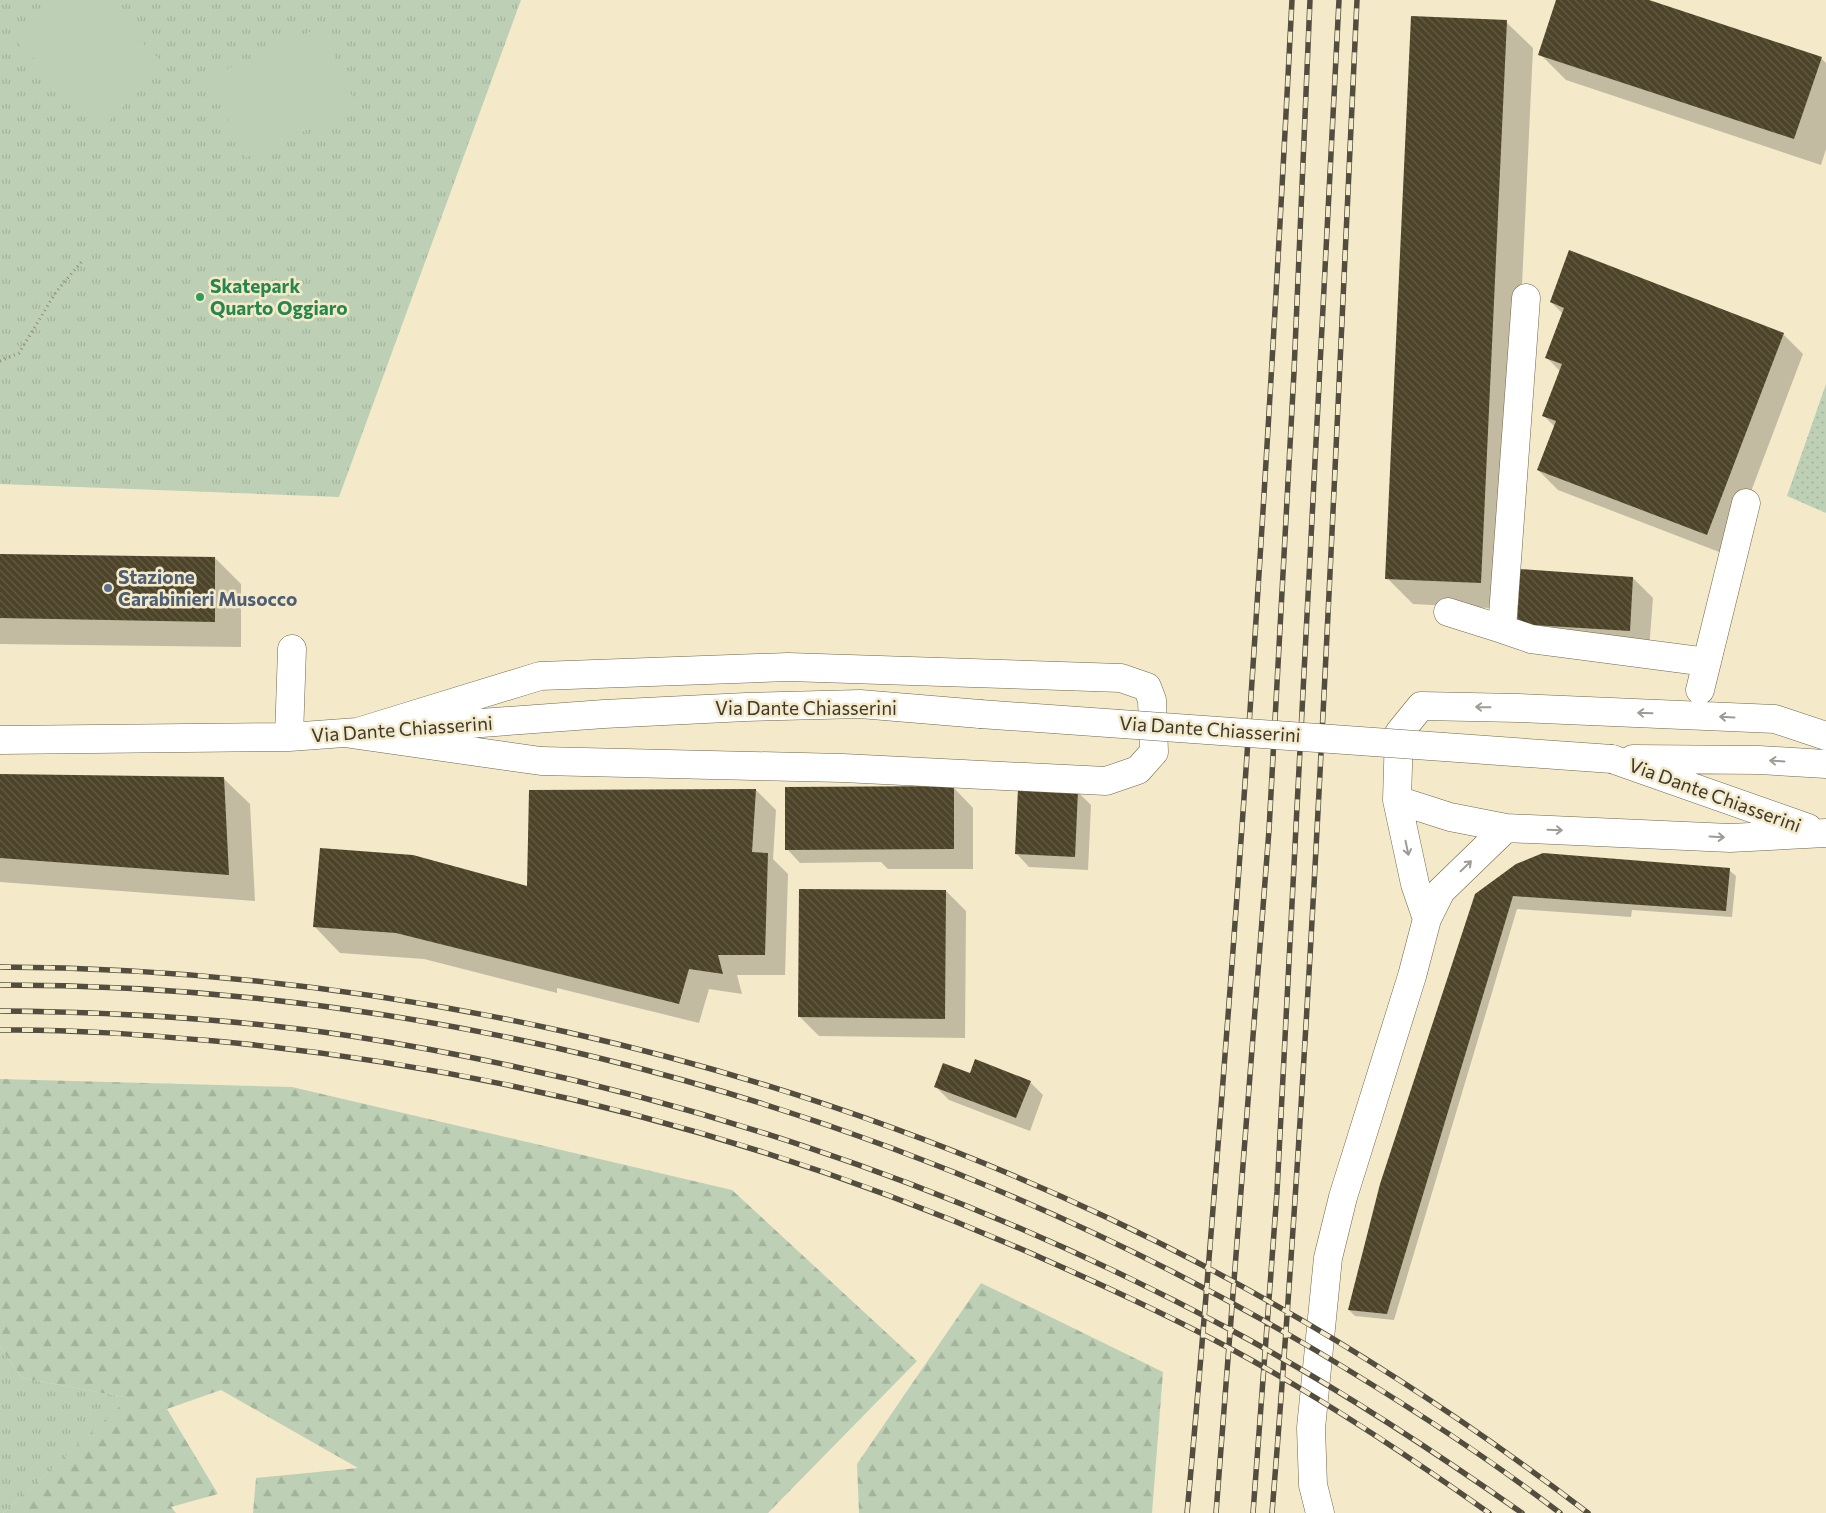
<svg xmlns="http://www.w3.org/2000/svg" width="1826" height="1513" font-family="Commissioner,sans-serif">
	<defs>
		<pattern id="grass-tufts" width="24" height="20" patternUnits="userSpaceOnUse" patternTransform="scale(1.25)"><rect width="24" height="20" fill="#bdd0b5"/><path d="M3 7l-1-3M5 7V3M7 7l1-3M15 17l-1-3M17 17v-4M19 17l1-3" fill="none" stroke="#a3b39c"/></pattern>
		<pattern id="forest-firs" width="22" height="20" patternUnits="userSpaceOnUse" patternTransform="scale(1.25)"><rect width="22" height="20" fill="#bdd0b5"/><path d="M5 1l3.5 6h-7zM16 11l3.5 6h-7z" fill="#a3b39c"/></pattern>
		<pattern id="garden-dots" width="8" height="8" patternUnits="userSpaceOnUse" patternTransform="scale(1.25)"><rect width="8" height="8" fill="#bdd0b5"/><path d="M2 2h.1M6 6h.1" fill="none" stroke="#a3b39c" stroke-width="1.8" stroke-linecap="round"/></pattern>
		<pattern id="building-back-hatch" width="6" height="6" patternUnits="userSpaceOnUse" patternTransform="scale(1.25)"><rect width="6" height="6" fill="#4c4328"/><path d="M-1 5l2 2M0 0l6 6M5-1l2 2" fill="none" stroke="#645d46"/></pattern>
	</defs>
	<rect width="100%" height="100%" fill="#f4eaca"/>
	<!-- grass -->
	<path fill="url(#grass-tufts)" d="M0,0H521L339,497L0,484Z
		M0,1346L22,1378L130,1398L3,1513H0Z"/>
	<!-- forest -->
	<path fill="url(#forest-firs)" d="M0,1079L292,1087L732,1190L917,1361L768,1513H253L256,1478L358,1468L221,1390L167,1409L218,1494L171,1507L176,1513H3L129,1398L22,1378L0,1346Z
		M981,1283L1163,1372L1152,1513H859L857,1464Z"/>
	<!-- garden -->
	<path fill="url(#garden-dots)" d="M1826,384V513L1787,496Z"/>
	<!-- pitch -->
	<path fill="#bdd0b5" d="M55,0H99L164,64L103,127L15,40Z
		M321,27L357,107L245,158L209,77Z"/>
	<!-- shadow -->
	<path fill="#0003" d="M1558,0H1645L1821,58L1826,63V149L1821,165L1566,80L1540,54Z
		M1506,22L1533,48L1507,609L1413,604L1387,578Z
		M1551,302L1783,334L1803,354L1727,555L1558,490L1538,470L1555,427L1543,415L1560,371L1547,358L1563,314Z
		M0,555L215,558L241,584V647L0,644Z
		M1633,578L1653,598L1649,650L1518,623Z
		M0,776L223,778L250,804L255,901L0,882Z
		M953,787L973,808V869H888L881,862L800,863L787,849Z
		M756,790L776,810L773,859L788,874L785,975H737L742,994L709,989L699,1023L557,988V993L424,959L340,953L314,926L528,888Z
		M1077,791L1091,805L1088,870L1029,867L1016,853Z
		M1729,870L1736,876L1732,917L1632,910L1631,917L1517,909L1394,1320L1355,1316L1349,1310L1476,894Z
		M946,891L966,911L965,1038L819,1036L799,1016Z
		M971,1075L1030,1082L1043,1095L1030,1131L949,1100L936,1087Z"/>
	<!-- building -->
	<path fill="url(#building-back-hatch)" d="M1556,0H1649L1822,57L1794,139L1538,55Z
		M1411,16L1507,20L1481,583L1385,579Z
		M1569,250L1784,333L1707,535L1537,470L1556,421L1542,416L1562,364L1545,358L1564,308L1550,302Z
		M0,554L215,557V622L0,618Z
		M1520,569L1633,577L1630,631L1517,624Z
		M0,774L224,777L229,875L0,858Z
		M954,786V849L785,850V787Z
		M1018,788L1078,790L1075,857L1015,854Z
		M756,789L752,852L768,853L765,955H718L723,974L689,969L679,1004L396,933L313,927L320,848L413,855L527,886L529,790Z
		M1543,853L1730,868L1726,911L1513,896L1387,1314L1348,1310L1380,1184L1475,894L1516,864Z
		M799,889L946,890L945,1019L798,1017Z
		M975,1059L1031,1081L1016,1118L934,1087L943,1063L970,1073Z"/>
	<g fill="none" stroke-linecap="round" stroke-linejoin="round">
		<!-- minor casing -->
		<g stroke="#6e6548" stroke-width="29">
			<path id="minor" d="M1526,298L1502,629L1531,639L1707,662
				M1448,612L1502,629
				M788,667L1121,678L1147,687L1152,700L1154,752L1138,770L1106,781L843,768L541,761L351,734L540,676Z
				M1700,690L1746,503
				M289,737L292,649
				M0,740L289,737L604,714L746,707L860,704L980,714
				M1612,759L1808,828
				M1633,759L1759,760L1826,764
				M1397,800L1450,817L1506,828L1730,838L1826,833
				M1427,919L1415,884L1397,800L1399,733L1421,706L1518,708L1775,719L1826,736
				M1320,1513L1313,1485L1311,1428L1328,1258L1343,1197L1412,976L1427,919L1441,891L1506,828"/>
		</g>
		<!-- path -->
		<path stroke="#918a75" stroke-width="3" stroke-dasharray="1 4" stroke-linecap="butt" d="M0,361L19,353L56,292L83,260"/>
		<!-- minor -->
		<use href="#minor" stroke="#fff" stroke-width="28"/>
		<!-- rail casing -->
		<g stroke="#524d3e" stroke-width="5.5">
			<path id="rail" d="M0,967C380,969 762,1055 1106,1217C1276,1297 1439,1399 1588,1513
				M0,985C462,985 918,1116 1315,1350C1399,1400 1482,1453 1560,1513
				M0,1011C116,1012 236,1019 351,1036C658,1084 957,1183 1231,1330C1332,1384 1428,1447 1522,1513
				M0,1030C72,1029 144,1035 215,1041C506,1068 779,1141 1046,1260C1109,1288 1172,1317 1233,1350C1322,1398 1407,1455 1489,1513
				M1187,1513C1202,1356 1214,1199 1226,1042C1253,695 1274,348 1292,0
				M1216,1513L1269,830L1294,372L1310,0
				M1253,1513L1277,1192L1339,0
				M1272,1513C1313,1010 1333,504 1357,0"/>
		</g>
		<!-- rail -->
		<use href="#rail" stroke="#f4eaca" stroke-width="4" stroke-dasharray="11" stroke-linecap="butt"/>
		<!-- minor-bridge casing -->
		<g stroke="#6e6548" stroke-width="29" stroke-linecap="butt">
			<path id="minor-bridge" d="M980,714L1612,759"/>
		</g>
		<!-- minor-bridge -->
		<use href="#minor-bridge" stroke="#fff" stroke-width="28"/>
	</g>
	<!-- one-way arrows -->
	<defs><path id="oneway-shaft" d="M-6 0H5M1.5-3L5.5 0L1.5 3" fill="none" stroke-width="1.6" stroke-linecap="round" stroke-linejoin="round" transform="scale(1.25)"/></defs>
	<g stroke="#9e9c96">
		<use href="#oneway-shaft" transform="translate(1483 707) rotate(-179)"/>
		<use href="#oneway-shaft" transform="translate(1645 713) rotate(-178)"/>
		<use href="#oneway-shaft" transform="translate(1727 717) rotate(-177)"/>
		<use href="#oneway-shaft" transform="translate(1777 761) rotate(-176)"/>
		<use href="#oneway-shaft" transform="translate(1555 830) rotate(2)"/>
		<use href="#oneway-shaft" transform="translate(1717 837) rotate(3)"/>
		<use href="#oneway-shaft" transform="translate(1407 848) rotate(78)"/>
		<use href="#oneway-shaft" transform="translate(1466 866) rotate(-44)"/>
	</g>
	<!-- markers -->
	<circle fill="#2e9e5b" stroke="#f4eaca" stroke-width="2" cx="200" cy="297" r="5"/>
	<circle fill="#5c6f8a" stroke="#f4eaca" stroke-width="2" cx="108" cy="588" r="5"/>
	<g text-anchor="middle" stroke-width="5" stroke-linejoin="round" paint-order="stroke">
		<!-- leisure labels -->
		<g font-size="19" font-weight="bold" fill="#27864d" stroke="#f4eaca" text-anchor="start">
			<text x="210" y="293">Skatepark<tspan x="210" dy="22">Quarto Oggiaro</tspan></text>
		</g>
		<!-- service labels -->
		<g font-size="19" font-weight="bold" fill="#4e5e75" stroke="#f4eaca" text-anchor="start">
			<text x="118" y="584">Stazione<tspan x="118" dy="22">Carabinieri Musocco</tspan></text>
		</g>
		<!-- street labels -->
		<g font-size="19" fill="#3d392c" stroke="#f4eaca">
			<text x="806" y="715">Via Dante Chiasserini</text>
			<text transform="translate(402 729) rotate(-4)" y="7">Via Dante Chiasserini</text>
			<text transform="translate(1210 729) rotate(4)" y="7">Via Dante Chiasserini</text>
			<text transform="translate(1715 795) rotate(20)" y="7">Via Dante Chiasserini</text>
		</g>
	</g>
</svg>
